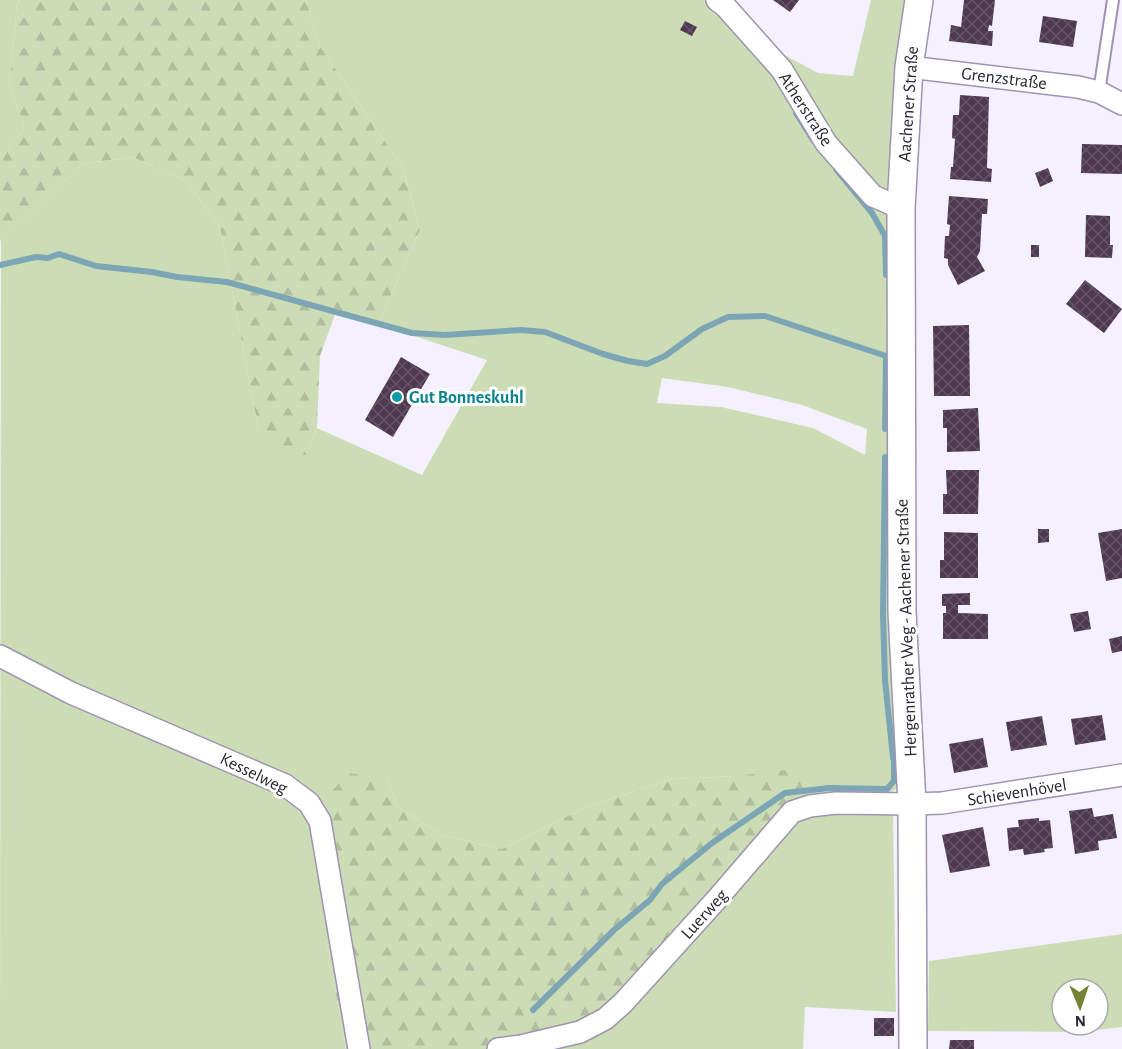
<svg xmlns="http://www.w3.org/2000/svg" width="1122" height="1049" font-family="'Alegreya Sans',sans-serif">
	<defs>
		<pattern id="forest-firs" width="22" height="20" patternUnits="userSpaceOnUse" patternTransform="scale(1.5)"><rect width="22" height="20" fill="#ccddb6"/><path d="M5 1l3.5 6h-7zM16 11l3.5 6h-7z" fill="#afbe9d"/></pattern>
		<pattern id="building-cross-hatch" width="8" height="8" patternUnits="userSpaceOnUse" patternTransform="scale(1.5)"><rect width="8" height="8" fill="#4e3950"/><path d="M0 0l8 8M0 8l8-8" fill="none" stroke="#655467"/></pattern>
	</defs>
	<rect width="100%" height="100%" fill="#f5f0fe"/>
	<!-- green -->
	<path fill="#ccddb6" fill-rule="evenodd" d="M0,0H20L17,4L9,84L25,128L0,160Z
		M306,0H714L773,49L818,73L853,76L871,0H906L894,81L901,787L886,794L893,814L896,1012L805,1007L803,1049H545L736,776L673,779L586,807L502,849L442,835L398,807L387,779L327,945L346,1049H0L1,240L83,164L132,157L186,181L220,227L259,432L306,455L317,428L422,475L487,360L378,324L420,230L403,168L320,46ZM662,378L728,387L802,405L867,429L865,455L813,428L721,407L657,403Z
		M1122,934V1027L1078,1032L928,1031L929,961ZM1062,989H1098V1025H1062Z"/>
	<!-- forest -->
	<path fill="url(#forest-firs)" d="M20,0H306L320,46L403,168L420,230L378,324L337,309L320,356L317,428L306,455L281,452L259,432L220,227L186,181L132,157L83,164L0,241V160L25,128L9,84L17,4Z
		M802,768L818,782L782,813L617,1002L545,1049H346L327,945L319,841L329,794L349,773L387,779L398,807L442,835L502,849L586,807L673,779L736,776Z"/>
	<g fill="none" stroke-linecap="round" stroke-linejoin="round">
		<!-- stream -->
		<path stroke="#7ca6b6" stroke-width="6" d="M796,113L813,140
			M836,169L872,213L885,236L886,275
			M0,265L36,257L48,258L59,254L96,266L152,272L177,277L227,282L412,333L445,335L521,330L545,332L603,354L628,361L647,364L665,356L702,329L728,317L765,316L886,356L885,429
			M885,457L883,615L885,680L893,758
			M533,1010L614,930L650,900L662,884L712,843L785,793L829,788L887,789L894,781V758"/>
	</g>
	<!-- building -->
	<path fill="url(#building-cross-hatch)" d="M773,0H799L790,12Z
		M964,0H995L992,26L989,25L988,31H993L992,46L949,41L951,25L961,27Z
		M1043,16L1077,21L1073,47L1039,42Z
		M685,21L697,27L692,36L680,30Z
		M960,95L989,97L987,168L992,169L991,182L950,179L951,167H953L955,139L952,138L953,115H959Z
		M1082,144L1122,145V174L1081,173Z
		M1048,168L1053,181L1040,187L1035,173Z
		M949,196L988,199L987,214H982L980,251L977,257L985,271L958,285L948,265V259L944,258L945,236H949L950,225L947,224Z
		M1086,215L1110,216V245H1113L1112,258L1085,257Z
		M1031,245H1039V257H1031Z
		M1085,280L1122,309L1104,333L1066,304Z
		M969,325L970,396H934L933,326Z
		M401,357L430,374L393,437L365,420Z
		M978,408L980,451L947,452V428H943V410Z
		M946,470H979L978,514H943V494H947Z
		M1038,529H1049V542L1038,543Z
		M1122,529V578L1106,581L1098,533Z
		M944,532L978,533V578H940V560H944Z
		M970,593V605H958V613L988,614V639H943V613H946V606H942V594Z
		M1088,611L1091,629L1074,632L1070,614Z
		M1122,636V651L1112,653L1109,639Z
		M1102,715L1106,740L1075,745L1071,719Z
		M1042,716L1047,745L1011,751L1006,722Z
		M983,738L988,767L954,773L949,744Z
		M1092,808L1094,817L1113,814L1117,838L1098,841L1099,850L1075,854L1069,811Z
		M1039,818V821L1050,820L1053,848L1044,849L1045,852L1024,855L1023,849L1009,851L1007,828L1019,827L1018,820Z
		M983,827L990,866L950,873L942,835Z
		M874,1018H894V1036H874Z
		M950,1040H974V1049H949Z"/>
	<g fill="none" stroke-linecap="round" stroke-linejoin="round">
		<!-- service casing -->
		<g stroke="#9e93b2" stroke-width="14">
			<path id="service" d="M1099,92L1113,0"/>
		</g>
		<!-- minor casing -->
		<g stroke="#9e93b2" stroke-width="24">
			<path id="minor" d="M717,0L725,6L782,70L826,143L873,196L901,208
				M909,67L1078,87L1099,92L1122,104
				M0,656L71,693L285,785L309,803L320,821L359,1049
				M498,1049L521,1046L580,1032L605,1019L623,1003L717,899L792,812L810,806L836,803L912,804L942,803L1122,775"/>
		</g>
		<!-- tertiary casing -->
		<g stroke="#9e93b2" stroke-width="30">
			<path id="tertiary" d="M913,1049L912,804L902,611L901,208L909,67L919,0"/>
		</g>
		<!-- service -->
		<use href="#service" stroke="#fff" stroke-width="10"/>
		<!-- minor -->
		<use href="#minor" stroke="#fff" stroke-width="21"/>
		<!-- tertiary -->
		<use href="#tertiary" stroke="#fff" stroke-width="27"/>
	</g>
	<!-- markers -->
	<circle fill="#0f9aa8" stroke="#fff" stroke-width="2" cx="397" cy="397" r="6"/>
	<g text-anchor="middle" stroke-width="6" stroke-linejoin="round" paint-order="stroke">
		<!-- street labels -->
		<g font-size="18" fill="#292531" stroke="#fff">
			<text transform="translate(1004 78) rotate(7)" y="6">Grenzstraße</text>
			<text transform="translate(908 104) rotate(-86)" y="6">Aachener Straße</text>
			<text transform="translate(806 109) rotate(57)" y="6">Atherstraße</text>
			<text transform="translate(906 628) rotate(-92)" y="6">Hergenrather Weg - Aachener Straße</text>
			<text transform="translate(254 773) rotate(26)" y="6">Kesselweg</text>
			<text transform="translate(1017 792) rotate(-9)" y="6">Schievenhövel</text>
			<text transform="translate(704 914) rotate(-48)" y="6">Luerweg</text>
		</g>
		<!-- culture labels -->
		<g font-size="18" font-weight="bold" fill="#0d838f" stroke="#fff" text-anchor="start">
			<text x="409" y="403">Gut Bonneskuhl</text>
		</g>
	</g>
	<!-- north arrow -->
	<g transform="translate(1080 1007) rotate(178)"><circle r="28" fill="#ffffff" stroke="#a9a8ad" stroke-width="1.5"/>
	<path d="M0-4.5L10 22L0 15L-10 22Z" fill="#728333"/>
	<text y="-9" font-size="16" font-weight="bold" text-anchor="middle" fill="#292531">N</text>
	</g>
</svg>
